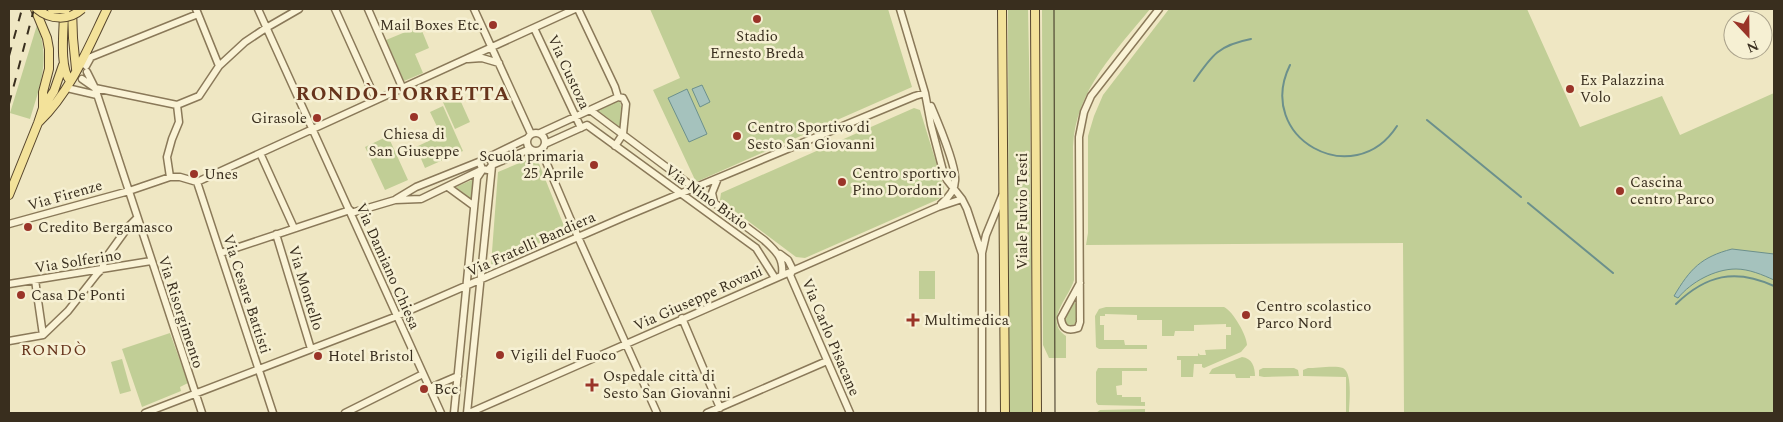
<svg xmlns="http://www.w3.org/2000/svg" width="1783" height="422" font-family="Spectral,serif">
	<rect width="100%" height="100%" fill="#efe7c3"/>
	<!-- green -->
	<path fill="#c1ce96" d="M650,9H888L912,87L696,182L653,90L680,78Z
		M1008,9H1028L1030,109L1032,413H1009Z
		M1042,9H1150C1117,50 1075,90 1073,147L1074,280C1069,298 1043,321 1066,336V358H1049L1043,345Z
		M1169,9H1527L1580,127L1662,96L1680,135L1774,93V413H1404L1403,243L1086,245L1088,233V136L1094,116L1103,95Z
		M37,25C51,59 40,86 30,119L10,113Z
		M420,26L429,48L415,54L423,73L404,81L386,40Z
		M457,93L470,122L455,129L442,100Z
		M617,101L620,102L621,106L620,127L597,110Z
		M443,106L463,151L425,168L416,147L441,135L430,112Z
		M914,108L920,110L944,188L939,199L805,258L796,257L720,200L721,193Z
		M388,136L408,180L385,190L365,147Z
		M536,156L566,231L491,265L498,172Z
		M474,179L471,199L456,187Z
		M919,271H935V299H919Z
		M1074,302L1076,304V323L1070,327L1065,322V317Z
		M1106,307H1224C1233,311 1247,336 1247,345L1241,352L1204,368L1202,367V364H1194L1193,377H1181V360H1177V356H1198V353L1200,355H1206L1205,350L1226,349V335H1231V327H1226V324L1194,325V331H1175L1174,336H1162V320H1137V315L1105,314V316H1100V325H1104V340H1124L1125,345H1147V349H1099L1096,347L1095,316L1099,309Z
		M170,333L188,383L180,387L181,391L142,407L122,349Z
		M1242,357C1252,358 1255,367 1255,376H1250V378H1236L1235,374H1209L1212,369Z
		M122,359L131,391L120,394L111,362Z
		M1098,368H1147V371H1122V385L1116,386L1117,395H1122V397H1141V402H1145V406L1098,405L1096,402V372Z
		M1263,368H1294L1298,370L1299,376L1264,377L1259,376V370Z
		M1308,368C1316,368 1336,365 1343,368C1353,373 1349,403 1349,413H1346V377L1303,376V370Z
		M1145,409V413H1096L1100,410Z"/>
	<!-- water -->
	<path fill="#a5c2bd" stroke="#6c908c" d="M702,85L710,102L700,107L692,89Z
		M687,89L707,134L689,142L668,98Z
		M1732,249L1774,254V280C1763,275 1749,269 1736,269C1715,269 1691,282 1678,298L1674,296C1690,269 1701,257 1732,249Z"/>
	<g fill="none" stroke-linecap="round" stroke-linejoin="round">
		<!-- stream -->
		<path stroke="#6c908c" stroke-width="2" d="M1290,65C1254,138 1354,193 1397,126
			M1194,81C1212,55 1219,45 1251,39
			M1427,120L1521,197
			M1528,203L1613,273
			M1676,304C1706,275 1735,268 1774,286"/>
		<!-- minor casing -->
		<g stroke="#8a7959" stroke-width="9">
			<path id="minor" d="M196,9L219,66
				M258,9L441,413
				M335,9L376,100
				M368,9L402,87
				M474,9L531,134
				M578,9L615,87L618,97
				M900,9L925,93L931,125L943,171L947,180L962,199L967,209L982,254V413
				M534,28L581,128
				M468,59L482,58L499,63
				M86,66L91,57L198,14
				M87,72L95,88L202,413
				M82,79L95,88L177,105
				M67,88L97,95
				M931,106C937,120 957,168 955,181C955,190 948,198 941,204
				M590,110L764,240C776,251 784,258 782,275
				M527 142a9 9 0 1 1 18 0a9 9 0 1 1-18 0Z
				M540,133L618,97L623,98L626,104L623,134L615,146
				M545,144L587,125L756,248L775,278
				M541,150L578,237L657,413
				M260,153L294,228
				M487,158L528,138
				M492,165L491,160L487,158H483L480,163L482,169L488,170L492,165L530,149
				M170,177L167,157L172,139L179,122L177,105L199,96L219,66L245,42L266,28L299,9
				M197,182L575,9
				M197,182L273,413
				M448,187L474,206
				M396,199L416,187L481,161
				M714,202L712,193L718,178
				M351,213L395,200L421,199L481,170
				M9,224L129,191L170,177H180L197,182
				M276,234L311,349
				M221,253L350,210
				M982,253L986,235L1002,196
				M780,254L788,260L793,270
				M793,270L790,275L850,413
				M35,280L43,335
				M1080,283L1061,318C1062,328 1067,332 1078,328L1080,322L1079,137L1084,112L1091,96L1159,9
				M9,284L151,261
				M682,318L720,408
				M9,341L43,335L68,311L97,274L103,268V265L105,259L128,227L137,218
				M430,388L458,376
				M145,413L392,318L624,217L915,96L925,93
				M345,413L423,374
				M454,413L477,178L483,169
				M467,413L492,166
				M469,413L938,207L962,199
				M707,413L827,361"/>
		</g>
		<!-- major casing -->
		<g stroke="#57462d" stroke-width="10">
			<path id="major" d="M72,9L73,38L76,69
				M1002,9L1005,413
				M1035,9L1037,413
				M64,12C64,30 59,67 70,81
				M43,108L54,91L63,65
				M39,122C71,91 88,48 107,9
				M9,195L38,123L43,108V92L49,69V49L47,38L35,9"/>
		</g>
		<!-- minor -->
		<use href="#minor" stroke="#faf3d6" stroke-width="6"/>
		<!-- major -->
		<use href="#major" stroke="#f3e29a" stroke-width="8"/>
		<!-- tram -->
		<path stroke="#392e1e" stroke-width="1" d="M1054,9L1055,413"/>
		<!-- rail -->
		<path stroke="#392e1e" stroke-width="2" stroke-dasharray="9 9" stroke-linecap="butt" d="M9,56L22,9
			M9,104L34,9"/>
		<!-- major-bridge casing -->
		<g stroke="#57462d" stroke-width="10" stroke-linecap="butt">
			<path id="major-bridge" d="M37,9C50,20 69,21 82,9
				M52,9H66"/>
		</g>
		<!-- major-bridge -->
		<use href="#major-bridge" stroke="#f3e29a" stroke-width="8"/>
	</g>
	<!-- markers -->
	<g fill="#9a3428" stroke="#f6f0d3" stroke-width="2">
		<circle cx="757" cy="19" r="5"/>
		<circle cx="493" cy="25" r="5"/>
		<circle cx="1570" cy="89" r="5"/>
		<circle cx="414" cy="117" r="5"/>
		<circle cx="317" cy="118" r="5"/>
		<circle cx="737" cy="136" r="5"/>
		<circle cx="594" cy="165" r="5"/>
		<circle cx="194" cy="174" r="5"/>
		<circle cx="842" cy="182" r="5"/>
		<circle cx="1620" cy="191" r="5"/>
		<circle cx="28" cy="227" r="5"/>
		<circle cx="21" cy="295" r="5"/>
		<circle cx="1246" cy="315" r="5"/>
		<path d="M910.5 312.5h5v5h5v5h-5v5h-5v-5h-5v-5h5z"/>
		<circle cx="500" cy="355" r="5"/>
		<circle cx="318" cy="356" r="5"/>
		<path d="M589.5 377.5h5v5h5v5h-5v5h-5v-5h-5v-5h5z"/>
		<circle cx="424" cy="389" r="5"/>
	</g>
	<g text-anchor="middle" stroke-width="5" stroke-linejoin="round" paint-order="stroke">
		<!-- poi labels -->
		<g font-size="15" fill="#392e1e" stroke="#f6f0d3" text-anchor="start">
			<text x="483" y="30" text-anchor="end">Mail Boxes Etc.</text>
			<text x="757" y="41" text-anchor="middle">Stadio<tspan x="757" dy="17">Ernesto Breda</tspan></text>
			<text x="1580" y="85">Ex Palazzina<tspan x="1580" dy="17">Volo</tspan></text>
			<text x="307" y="123" text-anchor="end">Girasole</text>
			<text x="747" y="132">Centro Sportivo di<tspan x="747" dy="17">Sesto San Giovanni</tspan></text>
			<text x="414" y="139" text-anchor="middle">Chiesa di<tspan x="414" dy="17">San Giuseppe</tspan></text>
			<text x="584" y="161" text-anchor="end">Scuola primaria<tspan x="584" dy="17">25 Aprile</tspan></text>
			<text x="852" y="178">Centro sportivo<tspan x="852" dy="17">Pino Dordoni</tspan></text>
			<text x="204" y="179">Unes</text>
			<text x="1630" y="187">Cascina<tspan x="1630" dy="17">centro Parco</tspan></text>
			<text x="38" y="232">Credito Bergamasco</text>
			<text x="31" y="300">Casa De Ponti</text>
			<text x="1256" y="311">Centro scolastico<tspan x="1256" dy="17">Parco Nord</tspan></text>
			<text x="924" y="325">Multimedica</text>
			<text x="510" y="360">Vigili del Fuoco</text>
			<text x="328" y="361">Hotel Bristol</text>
			<text x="603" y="381">Ospedale città di<tspan x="603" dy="17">Sesto San Giovanni</tspan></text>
			<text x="434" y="394">Bcc</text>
		</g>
		<!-- street labels -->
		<g font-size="15" fill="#392e1e" stroke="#f6f0d3">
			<text transform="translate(569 72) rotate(65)" y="5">Via Custoza</text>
			<text transform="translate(65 195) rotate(-16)" y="5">Via Firenze</text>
			<text transform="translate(707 197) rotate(36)" y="5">Via Nino Bixio</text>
			<text transform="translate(1022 211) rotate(-90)" y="5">Viale Fulvio Testi</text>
			<text transform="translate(531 244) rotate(-24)" y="5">Via Fratelli Bandiera</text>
			<text transform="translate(78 261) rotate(-9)" y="5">Via Solferino</text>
			<text transform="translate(388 266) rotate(66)" y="5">Via Damiano Chiesa</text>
			<text transform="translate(306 288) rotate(73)" y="5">Via Montello</text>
			<text transform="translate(247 294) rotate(72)" y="5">Via Cesare Battisti</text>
			<text transform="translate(698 298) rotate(-24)" y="5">Via Giuseppe Rovani</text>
			<text transform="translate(181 312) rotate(72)" y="5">Via Risorgimento</text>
			<text transform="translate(831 337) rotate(67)" y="5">Via Carlo Pisacane</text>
		</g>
		<!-- neighbourhood labels -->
		<g font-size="16" letter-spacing="1" fill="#67341c" stroke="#f6f0d3">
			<text x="54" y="355">RONDÒ</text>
		</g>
		<!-- district labels -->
		<g font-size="20" font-weight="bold" letter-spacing="1" fill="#67341c" stroke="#f6f0d3">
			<text x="403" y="100">RONDÒ-TORRETTA</text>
		</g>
	</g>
	<!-- border -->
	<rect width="1783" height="422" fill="none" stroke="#392e1e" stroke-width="20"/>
	<!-- north arrow -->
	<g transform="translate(1748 35) rotate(158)"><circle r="24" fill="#f6f0d3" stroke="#aaa28b"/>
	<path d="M0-4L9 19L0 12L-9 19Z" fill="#9a3428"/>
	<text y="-8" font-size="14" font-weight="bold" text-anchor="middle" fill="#392e1e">N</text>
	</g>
</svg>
